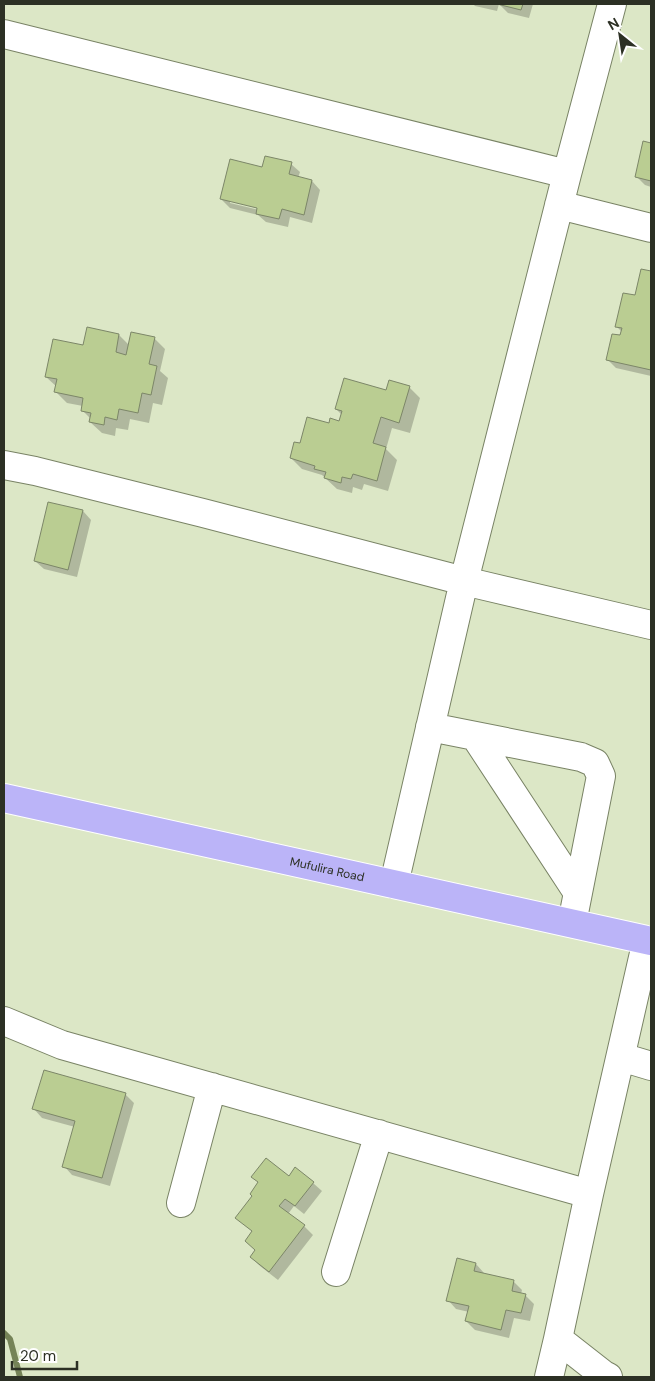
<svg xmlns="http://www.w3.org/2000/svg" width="655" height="1381" font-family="'DM Sans',sans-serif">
	<rect width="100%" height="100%" fill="#dce7c6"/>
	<!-- shadow -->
	<path fill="#0003" fill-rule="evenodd" d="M473,4H533L529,18L508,13L499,4L497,11L475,6Z
		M644,143L651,145V187L645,185L636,176Z
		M291,164L300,172L298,178L312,181L320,190L312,223L290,217L288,227L266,222L258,215L230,208L221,199ZM230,200L264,209L263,211L230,203Z
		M642,271L651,273V376L616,368L607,359L621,337L622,332L616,326L636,297Z
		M119,335L129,345L154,338L165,349L160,371L168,378L162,405L153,403L149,423L130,419L128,430L116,428L115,436L102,433L90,422L91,419L82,410L83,406L67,403L56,392L57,387L46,377L84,347Z
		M409,387L420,398L410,433L392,428L386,449L397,460L388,491L364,484L362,490L353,487L352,493L337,489L322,475L302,469L291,458L301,445L330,424L340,423L342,415L336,409L387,391Z
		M83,511L91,520L77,577L44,569L35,561Z
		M125,1094L134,1103L110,1186L72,1175L64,1166L75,1127L42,1118L34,1109Z
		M289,1178L313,1183L322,1191L304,1214L294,1206L288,1214L304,1226L313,1235L278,1280L260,1266L251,1257L256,1251L253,1232L237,1218Z
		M476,1264L484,1273V1274L514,1282L522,1290L521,1294L525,1295L534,1304L530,1321L514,1318L509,1338L475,1330L466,1321L469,1312L456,1309L448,1300Z"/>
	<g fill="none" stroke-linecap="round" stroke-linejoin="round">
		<!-- stream -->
		<path stroke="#758357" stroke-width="6" d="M4,1333L10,1339L20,1377"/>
	</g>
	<!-- building -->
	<path fill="#bacd92" stroke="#7c8668" d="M497,4H523L521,10Z
		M643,141L651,143V181L635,177Z
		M265,156L292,162L289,174L312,180L304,215L282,209L279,219L256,214L257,208L220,199L230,159L262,167Z
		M641,269L651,271V370L606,360L612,334L620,335L622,328L615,327L623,293L635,295Z
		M87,327L119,334L116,352L126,355L131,332L155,337L149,364L157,366L151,395L142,393L138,413L119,409L117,420L105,417L104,425L89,422L91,413L81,411L83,398L54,392L57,379L45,377L53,339L83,345Z
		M344,378L386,390L389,380L410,386L399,423L381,417L373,443L386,447L377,481L353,474L351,479L342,477L341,483L324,478L326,472L314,469L315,466L290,458L294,442L300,443L307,417L329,423L330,418L339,421L342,411L335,409Z
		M48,502L83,510L68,570L34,561Z
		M44,1070L126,1093L102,1178L62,1167L75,1121L32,1109Z
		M266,1158L289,1176L295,1167L314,1182L295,1206L285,1199L279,1206L305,1225L269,1272L250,1257L255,1250L245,1241L252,1231L235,1218L252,1196L250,1194L258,1182L251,1177Z
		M457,1258L476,1263L474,1271L514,1280L512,1291L526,1294L521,1313L506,1310L501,1330L465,1321L469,1306L446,1301Z"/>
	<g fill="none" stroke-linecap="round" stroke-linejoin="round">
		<!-- minor casing -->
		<g stroke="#798365" stroke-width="30">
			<path id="minor" d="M4,34L567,174
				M559,205L651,228
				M4,465L35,471L203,513L464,581L651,625
				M430,727L581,757L595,763L601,776L572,923
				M475,736L578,893
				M394,884L464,581L567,174L612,4
				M4,1021L62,1045L589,1194
				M621,1057L651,1066
				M181,1203L212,1087
				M336,1272L379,1134
				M549,1377L558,1339
				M608,1377L604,1375L558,1339L589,1194L647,940"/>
		</g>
		<!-- major casing -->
		<g stroke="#fff" stroke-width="30">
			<g id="major">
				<path id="s1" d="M4,798L651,941"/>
			</g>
		</g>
		<!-- minor -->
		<use href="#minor" stroke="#fff" stroke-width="28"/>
		<!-- major -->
		<use href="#major" stroke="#bbb4f8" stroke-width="28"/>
	</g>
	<g text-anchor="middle" stroke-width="4.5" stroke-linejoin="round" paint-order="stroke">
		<!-- street labels -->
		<g font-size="12" fill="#2c3024" stroke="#fff">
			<text dy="4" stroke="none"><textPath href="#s1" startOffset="331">Mufulira Road</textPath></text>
		</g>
	</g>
	<!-- border -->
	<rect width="655" height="1381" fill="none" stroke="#2c3024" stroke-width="10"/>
	<!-- north arrow -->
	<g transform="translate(620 35) rotate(330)" stroke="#ffffff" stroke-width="4" paint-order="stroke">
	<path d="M0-4L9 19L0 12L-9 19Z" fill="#2c3024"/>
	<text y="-8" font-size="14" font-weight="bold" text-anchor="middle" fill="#2c3024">N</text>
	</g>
	<!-- scale -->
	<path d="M12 1361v8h65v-8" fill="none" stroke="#2c3024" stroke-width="2.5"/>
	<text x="20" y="1361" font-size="15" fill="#2c3024" stroke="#ffffff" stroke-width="4" paint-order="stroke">20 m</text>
</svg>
